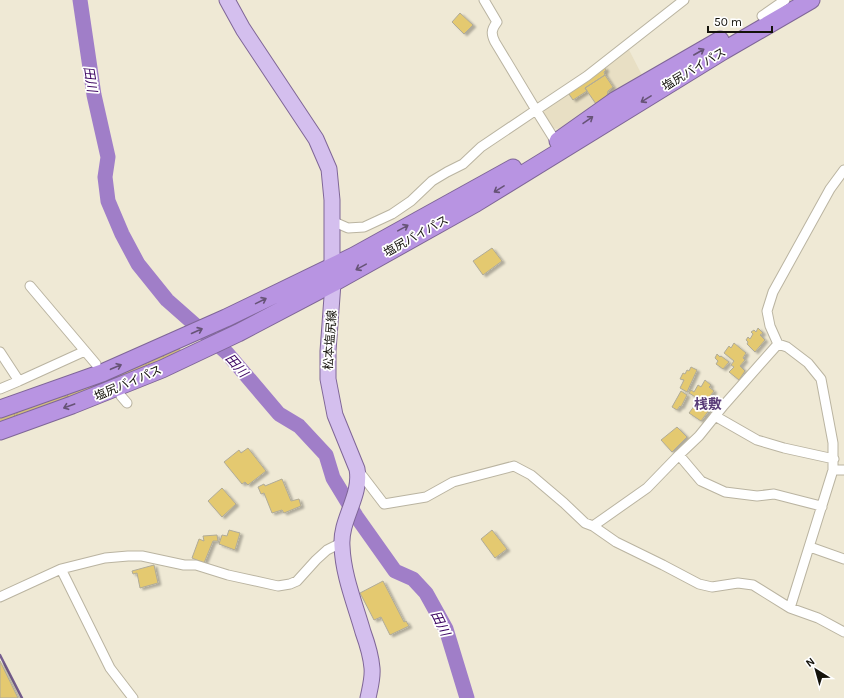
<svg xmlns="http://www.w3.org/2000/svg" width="844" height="698" font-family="Karla,'Noto Sans JP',sans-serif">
	<defs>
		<pattern id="grass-tufts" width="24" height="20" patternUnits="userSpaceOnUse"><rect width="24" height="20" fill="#d1be7e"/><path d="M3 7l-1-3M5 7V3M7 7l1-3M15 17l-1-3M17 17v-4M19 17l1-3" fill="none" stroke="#b3a26c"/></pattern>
		<filter id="shadow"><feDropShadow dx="3" dy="2" stdDeviation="1" flood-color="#0004"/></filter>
	</defs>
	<rect width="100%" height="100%" fill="#efe9d5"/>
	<!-- built -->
	<path fill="#e8dfc4" d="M627,46L644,79L559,129L551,128L542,112L543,108Z"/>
	<!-- grass -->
	<path fill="url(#grass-tufts)" d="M179,348L181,350L161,363L0,425V416Z"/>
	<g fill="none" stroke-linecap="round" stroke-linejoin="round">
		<!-- stream -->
		<path stroke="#765e8f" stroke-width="2.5" d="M0,655L22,698"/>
		<!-- river -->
		<path stroke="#a07ec8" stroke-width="15" d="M80,0L94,95L108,157L105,177L108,201L122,234L138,264L167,300L227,353L279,414L299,426L326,455L333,478L356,516L395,571L413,579L426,593L446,629L467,698"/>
	</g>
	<!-- building -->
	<path fill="#e4c970" stroke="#b0ab98" filter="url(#shadow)" d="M460,13L473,25L464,34L452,22Z
		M604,67L606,70L604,72L605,75L585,88L587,91L573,100L567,91Z
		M605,75L613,87L608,91L607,96L596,104L585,88Z
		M492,248L502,261L483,275L473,261Z
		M758,328L763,333L760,335L765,340L755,352L747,344L748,342L746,340L748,337L750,339L753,334L751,332L754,330L756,332Z
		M734,343L746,353L743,358L745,360L740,366L745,371L739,380L729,372L734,367L731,365L734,361L724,353L729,346L731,348Z
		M717,354L720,357L721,356L729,362L723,369L716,364L718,361L715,358Z
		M691,367L697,370L687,392L680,388L684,380L680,379L683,373L685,374L687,370L689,371Z
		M705,380L711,385L709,387L714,391L705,403L689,393L691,390L694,392L698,385L701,387Z
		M681,391L687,395L681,407L680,406L677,410L672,407Z
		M698,401L710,409L701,421L689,413Z
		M677,427L687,437L672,452L661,440Z
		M248,448L266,471L248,485L245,482L242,484L224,462L239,450L241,453Z
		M282,479L291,501L299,499L301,506L284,513L282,510L272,513L264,493L261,494L258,487L264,484L265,486Z
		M222,488L236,504L222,517L208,501Z
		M229,530L240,533L235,550L219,544L222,535L227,536Z
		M492,530L507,549L495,558L481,539Z
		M217,535L218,541H213L204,563L192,558L199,539L204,541L203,536Z
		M154,565L158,583L140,588L137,573L133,574L132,571Z
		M383,581L404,622L406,621L409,626L390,635L381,617L374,620L360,593Z
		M0,661L18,698H0Z"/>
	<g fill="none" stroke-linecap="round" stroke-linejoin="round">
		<!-- street casing -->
		<g stroke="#bab4a1" stroke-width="11">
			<path id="street" d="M762,16L785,0
				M556,142L536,110L587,76L684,0
				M332,221L348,228L364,227L392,214L411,201L432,181L447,172L463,164L481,147L536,110L495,42C491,34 491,30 497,22L484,0
				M30,286L96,364
				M778,344L787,347L808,363L821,379L833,443V470L790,608
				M778,344L770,326L767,311L773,292L830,189L844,170
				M0,352L19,381
				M0,389L19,381L85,351
				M121,396L127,403
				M715,416L757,440L784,448L834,459
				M679,455L701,481L725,492L757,496L774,494L817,505L822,507
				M358,470L384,504L426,497L453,482L514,466L531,475L564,503L585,523L593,526L616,542L663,565L699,584L712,587L738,583L753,585L790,608L818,618L844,632
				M833,470H844
				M593,526L647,488L679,455L699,436L724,405L778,344
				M810,547L844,559
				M61,569L110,668L133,698
				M0,597L61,569L105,558L128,556H142L184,565H196L228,575L278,586L290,584L297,581L316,560L327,550L341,543"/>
		</g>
		<!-- primary casing -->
		<g stroke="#7f6697" stroke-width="17">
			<path id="primary" d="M227,0L243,29L316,139L329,169L332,200V267L333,283L328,351V379L335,415L357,469C362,496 340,519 342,546C343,575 355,604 363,632C367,643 371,656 372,668C373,678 370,688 368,698"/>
		</g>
		<!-- highway casing -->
		<g stroke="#7f6697" stroke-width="19">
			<path id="highway" d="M558,141L616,100L720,40
				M0,409L102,373L226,318L354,256L513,168
				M0,431L72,405L162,369L238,333L333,283L476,203L723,51L811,0"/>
		</g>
		<!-- street -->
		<use href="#street" stroke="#fff" stroke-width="9"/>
		<!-- primary -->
		<use href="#primary" stroke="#d4bfee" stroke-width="15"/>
		<!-- highway -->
		<use href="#highway" stroke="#b894e2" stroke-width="17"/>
	</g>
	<!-- one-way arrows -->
	<defs><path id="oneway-shaft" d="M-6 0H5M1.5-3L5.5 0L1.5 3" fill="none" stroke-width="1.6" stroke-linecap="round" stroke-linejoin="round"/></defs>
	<g stroke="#665376">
		<use href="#oneway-shaft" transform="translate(699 52) rotate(-30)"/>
		<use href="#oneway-shaft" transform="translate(646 99) rotate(148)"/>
		<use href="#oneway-shaft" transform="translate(588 120) rotate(-35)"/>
		<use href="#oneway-shaft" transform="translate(499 189) rotate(148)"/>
		<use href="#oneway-shaft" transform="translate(403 228) rotate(-29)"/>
		<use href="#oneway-shaft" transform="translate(361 267) rotate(151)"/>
		<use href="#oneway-shaft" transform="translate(261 301) rotate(-26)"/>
		<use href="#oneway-shaft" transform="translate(197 331) rotate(-24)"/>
		<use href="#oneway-shaft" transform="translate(116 367) rotate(-23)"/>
		<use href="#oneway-shaft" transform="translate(69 406) rotate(160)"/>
	</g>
	<g text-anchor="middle" stroke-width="3.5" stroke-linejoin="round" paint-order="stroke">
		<!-- street labels -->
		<g font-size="12" fill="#14120b" stroke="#fff">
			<text transform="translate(694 69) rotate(-31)" y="4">塩尻バイパス</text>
			<text transform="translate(416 236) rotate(-29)" y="4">塩尻バイパス</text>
			<text transform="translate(330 340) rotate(-86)" y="4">松本塩尻線</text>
			<text transform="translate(128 383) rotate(-23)" y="4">塩尻バイパス</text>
		</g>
		<!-- water labels -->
		<g font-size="13" font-style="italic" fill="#3a0260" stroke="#fff">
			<text transform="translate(91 79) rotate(81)" y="5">田川</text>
			<text transform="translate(237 365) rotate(49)" y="5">田川</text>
			<text transform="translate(441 623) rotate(64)" y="5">田川</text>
		</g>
		<!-- quarter labels -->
		<g font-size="14" font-weight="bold" fill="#593c78" stroke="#fff">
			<text x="708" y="409">桟敷</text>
		</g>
	</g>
	<!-- north arrow -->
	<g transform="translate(816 670) rotate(323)" stroke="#ffffff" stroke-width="3" paint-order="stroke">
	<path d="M0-3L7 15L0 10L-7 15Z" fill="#14120b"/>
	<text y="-6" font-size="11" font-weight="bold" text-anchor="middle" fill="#14120b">N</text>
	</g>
	<!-- scale -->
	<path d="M708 26v6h64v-6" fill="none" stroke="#14120b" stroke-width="2"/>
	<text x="714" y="26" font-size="12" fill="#14120b" stroke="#ffffff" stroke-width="3" paint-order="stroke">50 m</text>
</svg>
